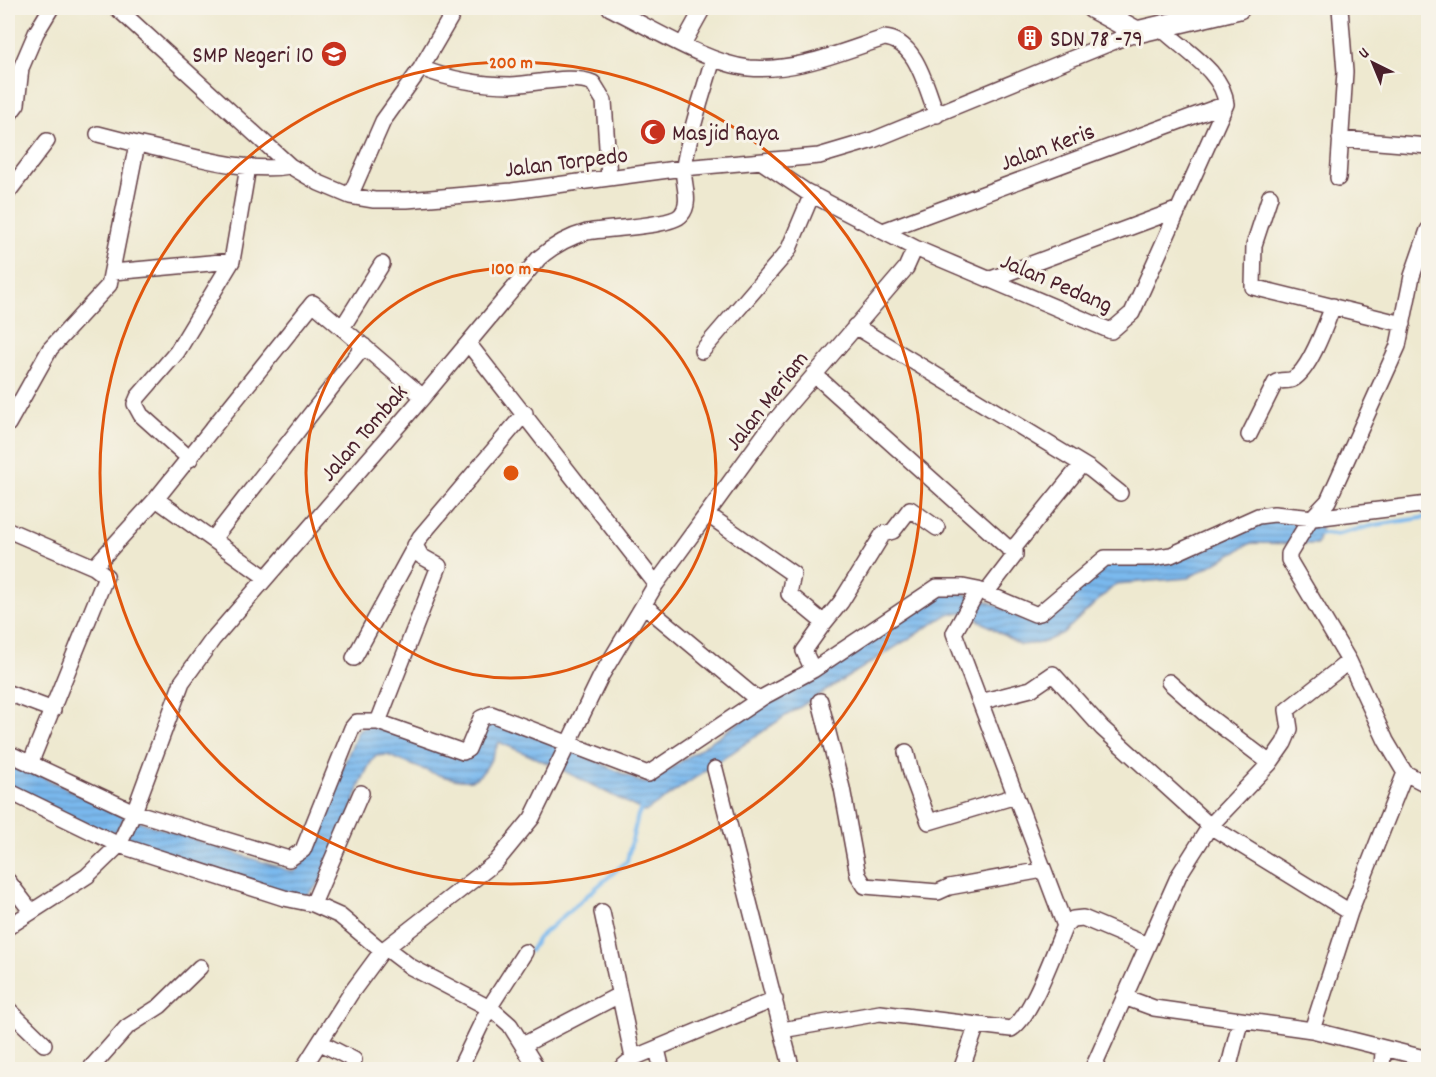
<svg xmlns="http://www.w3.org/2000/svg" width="1436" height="1077" font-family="Dekko,sans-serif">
	<defs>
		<pattern id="water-rules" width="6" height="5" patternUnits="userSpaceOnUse" patternTransform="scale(1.5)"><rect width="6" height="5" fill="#7ab9ee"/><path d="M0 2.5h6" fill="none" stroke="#6696c1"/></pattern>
	</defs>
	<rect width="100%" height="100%" fill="#f7f3e8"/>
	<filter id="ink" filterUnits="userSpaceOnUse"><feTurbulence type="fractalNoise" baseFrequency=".0167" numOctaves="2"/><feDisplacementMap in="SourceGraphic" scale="12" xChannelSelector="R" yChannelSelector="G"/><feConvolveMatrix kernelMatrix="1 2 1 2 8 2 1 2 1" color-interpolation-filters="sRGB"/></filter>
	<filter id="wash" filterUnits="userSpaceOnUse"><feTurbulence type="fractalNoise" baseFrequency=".008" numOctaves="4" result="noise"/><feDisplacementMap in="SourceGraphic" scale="24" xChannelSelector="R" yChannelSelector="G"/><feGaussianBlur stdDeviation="1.35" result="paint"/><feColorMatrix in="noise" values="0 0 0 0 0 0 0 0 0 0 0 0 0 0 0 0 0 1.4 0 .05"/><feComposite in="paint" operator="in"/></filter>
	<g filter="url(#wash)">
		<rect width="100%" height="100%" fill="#eee9d0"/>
		<!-- water -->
		<path fill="url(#water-rules)" stroke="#626c8c" stroke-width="1.5" d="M1256,519L1322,524L1317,544L1251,543L1188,578L1116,584L1063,633L1042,643L1020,645L977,619L962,613L948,614L787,715L645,812L558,768L566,747L636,780L645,783L652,781L936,590C971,591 998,605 1028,622L1046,612L1115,558L1147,562Z
			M486,720L563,745L554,766L499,742C493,754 488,770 476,778C460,788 406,762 387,755L375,756C347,795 345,873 302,898L124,841L135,820L293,872L301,866L359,729L371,725L459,756Z
			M8,760L125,817L113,837L8,787Z"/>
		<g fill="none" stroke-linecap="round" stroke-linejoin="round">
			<!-- stream -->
			<path stroke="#7ab9ee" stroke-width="4" d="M1315,533L1335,535L1375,525L1428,517
				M530,951L538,938L627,861L638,815L643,806"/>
		</g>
	</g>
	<g filter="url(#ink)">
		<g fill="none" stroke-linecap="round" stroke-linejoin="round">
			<!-- street casing -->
			<g stroke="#633d44" stroke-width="18">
				<path id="street" d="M117,8L290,166L319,183L350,196L374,200H407L512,191L683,168L819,156L873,140L1137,32
					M610,8C650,27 706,63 749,68C796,72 841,52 884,38C917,40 926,89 937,115
					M683,44L703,8
					M421,68C451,80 478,85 511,85C535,84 573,74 593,83L604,101L609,178
					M8,116L17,104L21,68L36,33L51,8
					M1340,139L1428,146
					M137,144C183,153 243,174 290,166
					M762,162L805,191L915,248L1111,331L1132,313L1226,104C1224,72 1182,49 1161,28
					M1338,178L1345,72L1340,8
					M8,192L47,141
					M350,196L383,121L421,68L456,8
					M1270,196L1254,245L1253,287L1403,324
					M1428,230L1412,276L1398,346L1328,501L1309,521L1289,554V560L1349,661L1386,741L1405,773L1428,785
					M883,231L1226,104
					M113,272L232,261
					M991,279L1179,209
					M855,326L1090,469L1120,493
					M342,328L382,264
					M468,343L656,584
					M702,351L788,251L812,194
					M814,374L1007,547H1013L1017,544L1082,464
					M8,424L50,349L109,285L137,144L98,134
					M1249,435L1275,383C1281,379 1287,382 1293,379C1310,370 1326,324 1333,306
					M190,459L141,415L135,404L138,397L177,352L232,261L248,167
					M707,514L793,574L789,594L824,623L804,651L813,670
					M8,530L94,567
					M213,539L364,346
					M265,577L156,499L313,303L423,397
					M986,593L1015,555V546
					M644,605L758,700
					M824,623L841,602L883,534L893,531L910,509L937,528
					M354,658L420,537L525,413
					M1169,682L1204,713L1270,763
					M8,693L53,710
					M820,701L842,788L858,875L865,886L938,892L949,887L1043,870
					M980,702L1031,689L1053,674L1102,728L1210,826L1350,912
					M378,722L439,566L421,556L415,545
					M906,752L912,776L929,822L1016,796
					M8,753L134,812L289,859L303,850L352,728L357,722H378L463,752L468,749L481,718L491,714L648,774L763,697L813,670L937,587H963L978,590L1035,614L1040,613L1105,558H1152L1171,555L1258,516L1274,514L1314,518L1428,504
					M30,764L106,576L94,567L156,499
					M715,769L792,1070
					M8,791L119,845L284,898L313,904L340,916L382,951
					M8,881L31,911
					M313,904L361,793
					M602,912L633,1058
					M1065,926L1073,919L1083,918L1147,945
					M8,927L87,876L119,845L134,812L182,682L213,639L423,397L539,258C553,246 568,237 587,232C605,228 670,227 681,215C693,202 681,181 684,166C690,130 703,94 713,59
					M386,948L411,967L493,1010L510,1025L538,1070
					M1124,997L1154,1008L1312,1030L1428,1059
					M8,1009L44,1044
					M782,1030L880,1013L1011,1029C1031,1018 1055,949 1065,926L954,633L978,590
					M1312,1030L1350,912L1405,773
					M321,1043L354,1060
					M523,1045L619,995
					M657,1049L662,1070
					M89,1070L127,1027L160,1006L200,967
					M302,1070L351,993L382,951L496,862L532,818L601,676L656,584L773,423L906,268L915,248
					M459,1070L489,1008L525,952
					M619,1070L633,1058L775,999
					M961,1070L977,1025
					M1092,1070L1179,875L1210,826L1270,763L1284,743L1290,729L1287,710L1349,661
					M1228,1070L1240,1022
					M1382,1070L1383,1050"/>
			</g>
			<!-- secondary casing -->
			<g stroke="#633d44" stroke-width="24">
				<path id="secondary" d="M1093,8L1137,32L1239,8"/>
			</g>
			<!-- street -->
			<use href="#street" stroke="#fff" stroke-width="15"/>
			<!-- secondary -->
			<use href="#secondary" stroke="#fff" stroke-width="21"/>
		</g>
	</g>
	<!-- distance rings -->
	<g fill="none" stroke="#e0560e" stroke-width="3">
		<circle cx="511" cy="473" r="205"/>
		<circle cx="511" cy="473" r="411"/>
	</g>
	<!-- icons -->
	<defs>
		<g id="building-disc" transform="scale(1.35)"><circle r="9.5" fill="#c8321e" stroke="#f7f3e8"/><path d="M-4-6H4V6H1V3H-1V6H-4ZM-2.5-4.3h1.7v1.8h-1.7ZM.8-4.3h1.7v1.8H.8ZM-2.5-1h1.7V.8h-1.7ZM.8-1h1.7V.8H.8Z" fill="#fff"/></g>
		<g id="school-disc" transform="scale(1.35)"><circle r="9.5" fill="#c8321e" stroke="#f7f3e8"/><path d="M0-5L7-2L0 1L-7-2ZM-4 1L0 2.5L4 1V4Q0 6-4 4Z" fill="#fff"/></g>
		<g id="mosque-disc" transform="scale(1.35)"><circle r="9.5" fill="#c8321e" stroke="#f7f3e8"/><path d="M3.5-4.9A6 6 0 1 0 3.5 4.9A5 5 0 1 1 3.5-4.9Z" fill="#fff"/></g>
	</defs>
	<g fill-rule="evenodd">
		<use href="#building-disc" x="1030" y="38"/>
		<use href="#school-disc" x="334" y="54"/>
		<use href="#mosque-disc" x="653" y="132"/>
	</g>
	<g text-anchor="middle" stroke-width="6" stroke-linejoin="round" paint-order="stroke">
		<!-- poi labels -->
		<g font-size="24" fill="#4a1f2b" stroke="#f7f3e8" text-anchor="start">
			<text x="1050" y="46">SDN 78 -79</text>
			<text x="314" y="62" text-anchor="end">SMP Negeri 10</text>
			<text x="672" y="140">Masjid Raya</text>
		</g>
		<!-- street labels -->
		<g font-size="24" fill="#4a1f2b" stroke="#f7f3e8">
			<text transform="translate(1047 146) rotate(-20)" y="8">Jalan Keris</text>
			<text transform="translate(566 161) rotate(-7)" y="8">Jalan Torpedo</text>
			<text transform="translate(1057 282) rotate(23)" y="8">Jalan Pedang</text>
			<text transform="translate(766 400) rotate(-52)" y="8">Jalan Meriam</text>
			<text transform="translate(363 432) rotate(-49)" y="8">Jalan Tombak</text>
		</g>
	</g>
	<circle cx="511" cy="473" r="9" fill="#e0560e" stroke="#f7f3e8" stroke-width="3"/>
	<g font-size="18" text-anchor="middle" font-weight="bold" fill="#e0560e" stroke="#f7f3e8" stroke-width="6" stroke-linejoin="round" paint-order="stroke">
		<text x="511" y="68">200 m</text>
		<text x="511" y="274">100 m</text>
	</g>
	<!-- margin -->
	<rect width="1436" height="1077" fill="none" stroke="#f7f3e8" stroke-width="30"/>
	<!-- north arrow -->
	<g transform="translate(1373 63) rotate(317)" stroke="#f7f3e8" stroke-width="4.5" paint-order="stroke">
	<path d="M0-4.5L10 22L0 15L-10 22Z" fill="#4a1f2b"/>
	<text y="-9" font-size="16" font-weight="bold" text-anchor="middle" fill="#4a1f2b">U</text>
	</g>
</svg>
